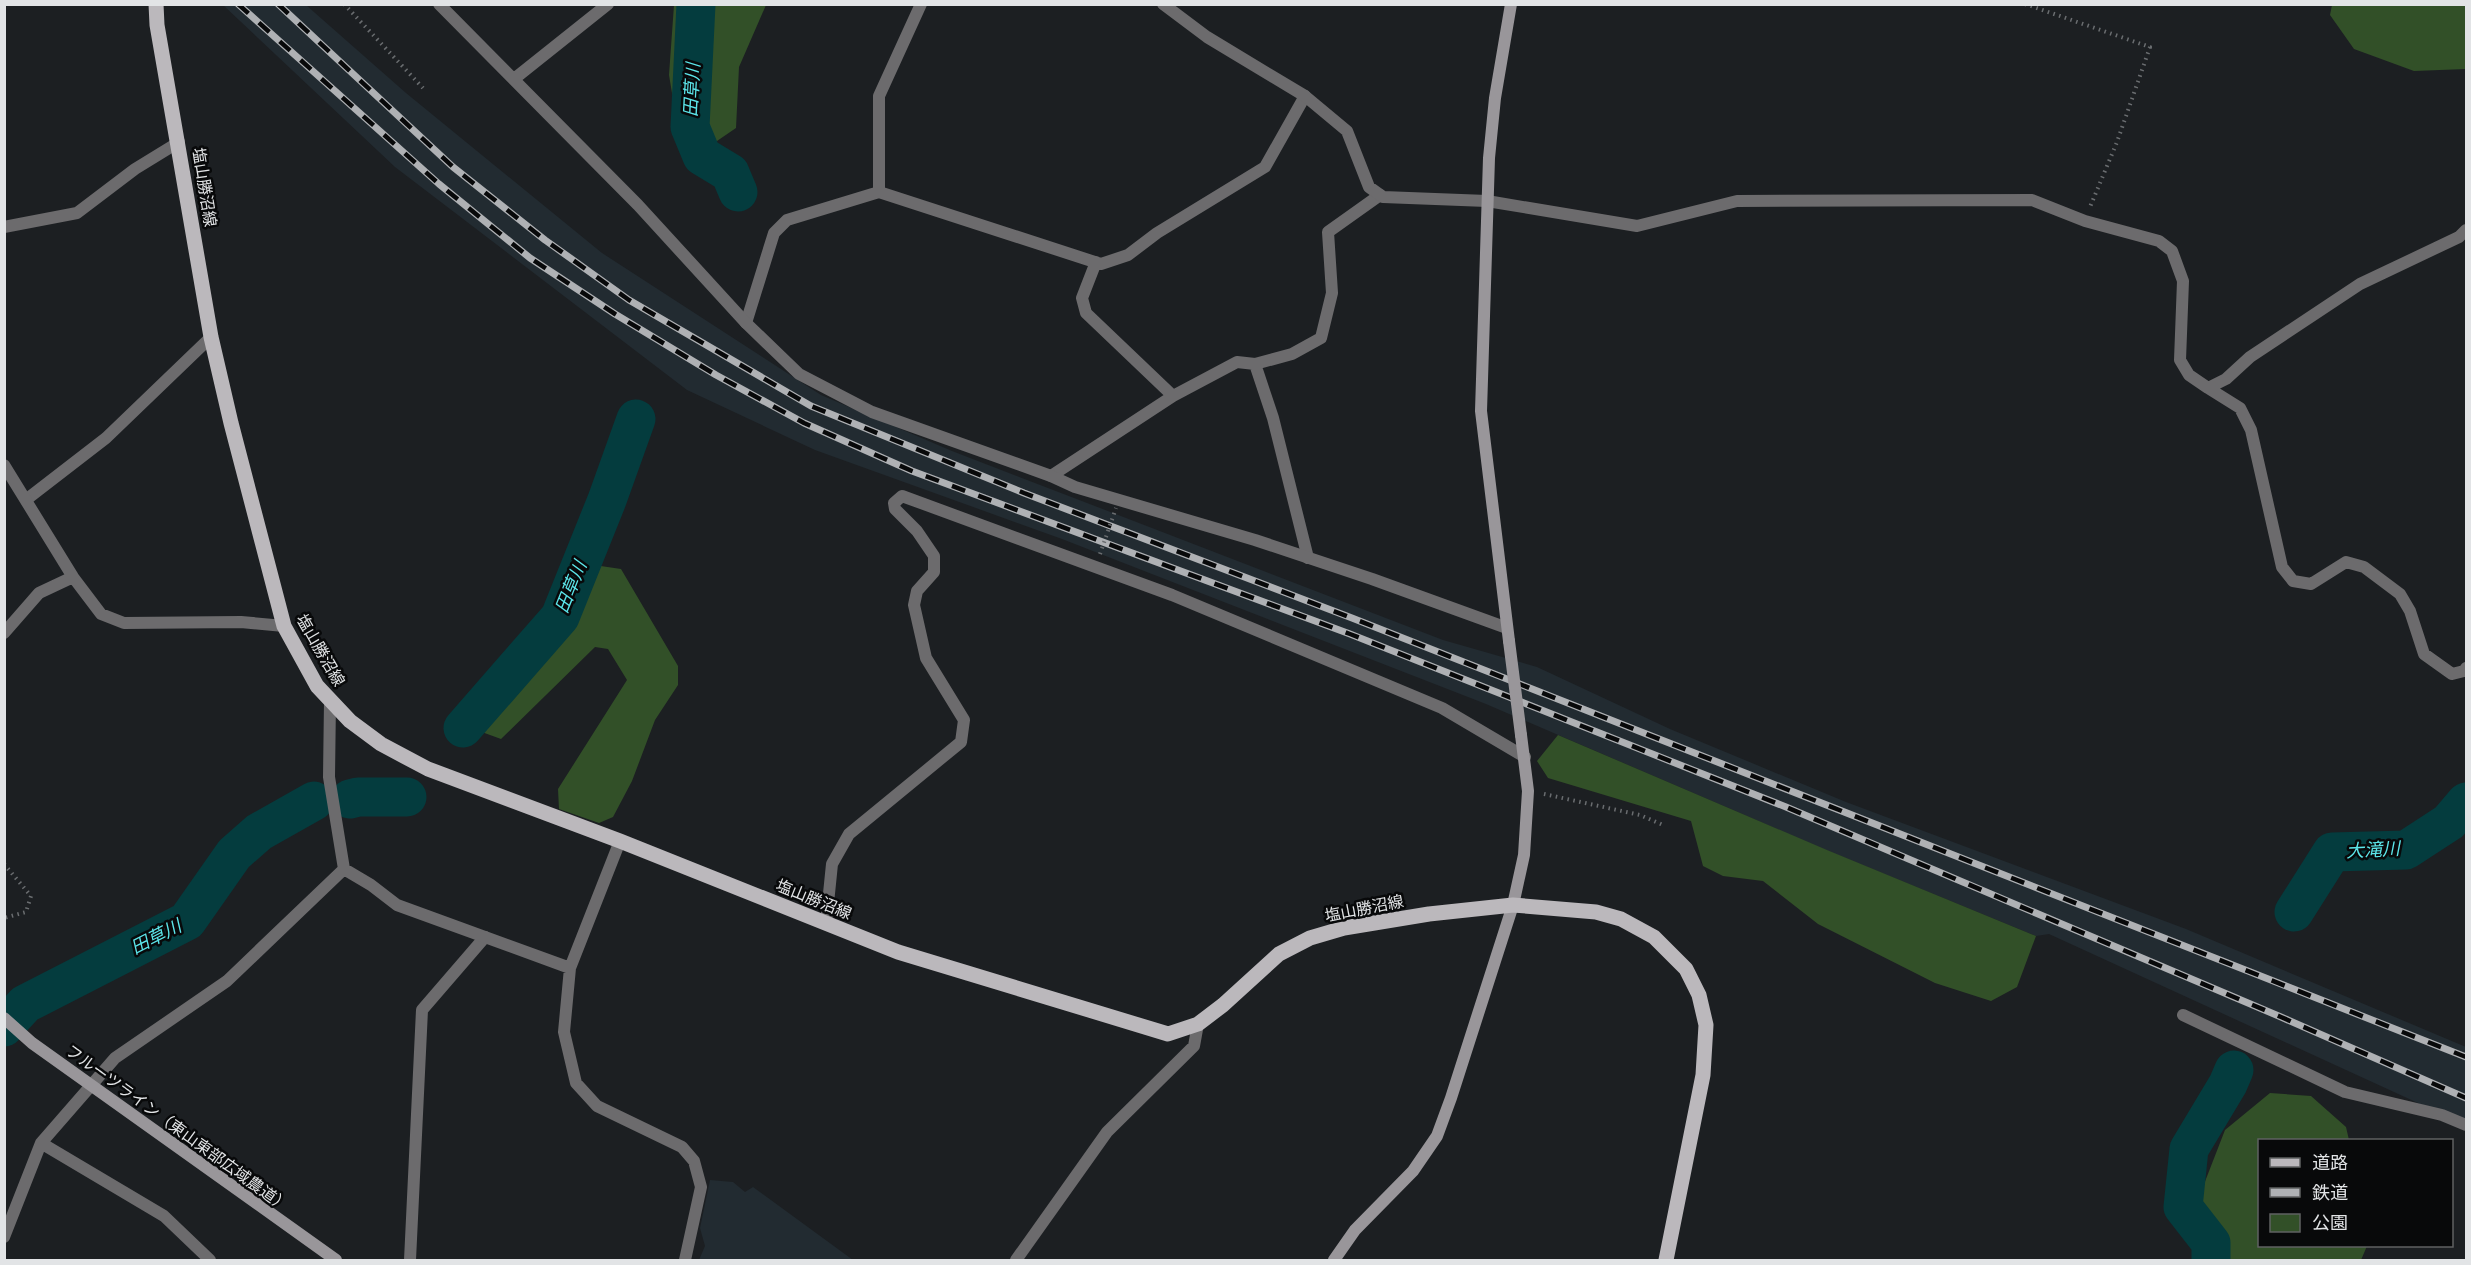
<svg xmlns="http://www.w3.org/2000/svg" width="2471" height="1265" font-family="'Fira Sans','Noto Sans JP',sans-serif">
	<rect width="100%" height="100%" fill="#1c1f22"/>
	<!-- built -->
	<path fill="#222b31" d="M223,5H306L406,93L602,253L821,395L952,451L1443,640L1537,667L1670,729L1846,802L2186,929L2466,1047V1125L2049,934L2036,936L1826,850L1486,704L1062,539L815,450L687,390L395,167Z
		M710,1180L733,1182L745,1192L753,1187L853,1260H699L705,1246L700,1228Z"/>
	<!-- green -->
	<path fill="#325028" d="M674,5H766L739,67L736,128L717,141L705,143L676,117L669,75Z
		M2332,5H2466V69L2414,71L2354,49L2330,15Z
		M594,565L621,569L678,666V685L655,720L632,781L613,817L599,823L559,809L558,789L627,680L608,649L595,647L501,739L479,731L472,689L507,653L578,593Z
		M1558,735L1827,850L2036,936L2017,987L1991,1001L1935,983L1818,924L1763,881L1723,876L1703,866L1691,821L1548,778L1537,761Z
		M2270,1093L2311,1096L2346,1127L2349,1140H2260V1246H2367L2361,1260H2225L2221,1236L2199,1197L2225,1130Z"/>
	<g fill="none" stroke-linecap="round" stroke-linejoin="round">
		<!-- river -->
		<path stroke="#043c3e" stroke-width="39" d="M696,4L690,127L702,156L730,173L738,192
			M463,728L560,617L607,500L636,419
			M350,799L358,797H407
			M2294,912L2332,852L2406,850L2449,822L2466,802
			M4,1027L25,1004L187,921L234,854L259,832L314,801
			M2211,1260V1243L2183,1207L2189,1149L2228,1084L2234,1070"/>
		<!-- path -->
		<path stroke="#6a6d70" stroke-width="4" stroke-dasharray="1.5 4.5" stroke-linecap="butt" d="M344,4L423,88
			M2025,4L2150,47L2117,142L2090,207
			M1544,794L1640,815L1663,825
			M4,864L31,896L26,912L4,918"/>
		<!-- lane -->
		<path stroke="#6c6b6d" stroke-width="12" d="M879,192V96L921,4
			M1096,262L1082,298L1086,313L1173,396
			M746,323L774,233L787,220L879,192L1101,264L1128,255L1157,233L1265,167L1305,96
			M1255,364L1273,418L1308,558
			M1051,476L1173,396L1237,362L1255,364L1292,354L1321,338L1332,293L1328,232L1380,195
			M27,499L106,438L211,337
			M826,923L832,864L849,834L961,742L964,720L926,658L914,605L917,591L934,572V556L917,531L895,509L894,503L902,496L1172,595L1442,708L1525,757
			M2183,1015L2345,1092L2442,1115L2466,1125
			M410,1260L422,1010L485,937"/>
		<!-- street -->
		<path stroke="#6c6b6d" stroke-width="12" d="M439,4L638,205L746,323L799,374L872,412L1051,476L1075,487L1255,540L1372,579L1507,628
			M1163,4L1207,37L1305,96L1347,131L1369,187L1383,197L1487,201L1637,226L1737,201L2032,200L2085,221L2159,241L2172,251L2183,281L2180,360L2189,375L2208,388L2226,379L2250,357L2360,284L2459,237L2466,230
			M514,79L608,4
			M4,227L77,213L135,169L179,142
			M2208,388L2240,408L2251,430L2282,567L2293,581L2311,584L2346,562L2364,567L2400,594L2410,611L2424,654L2452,674L2464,671L2466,668
			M4,465L73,577L101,614L124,623L241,622L284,626
			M4,633L39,593L73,577
			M330,701L329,777L344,869
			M620,841L570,968L564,1032L576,1083L597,1106L682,1147L694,1161L701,1187L685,1260
			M344,869L371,885L397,905L570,968
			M41,1143L164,1216L210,1260
			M4,1237L41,1143L115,1058L227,981L344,869
			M1016,1260L1107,1132L1194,1046L1198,1024"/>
		<!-- secondary -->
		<path stroke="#99969a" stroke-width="12" d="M1509,641L1481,411L1489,158L1495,98L1511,4
			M1334,1260L1355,1230L1413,1171L1437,1136L1451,1098L1513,905L1524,855L1528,791L1521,735"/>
		<!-- primary -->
		<path stroke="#bbb8bc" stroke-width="15" d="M156,4L157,25L211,337L231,423L284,626L317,686L350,721L381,744L428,769L620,841L898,952L1168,1034L1198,1024L1223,1005L1279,954L1310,938L1344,928L1429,914L1513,905L1596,912L1621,919L1654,937L1686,969L1699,995L1706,1025L1703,1075L1666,1260"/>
		<!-- rail casing -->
		<g stroke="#afb1b4" stroke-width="7">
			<path id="rail" d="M238,4L439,184L530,258L615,314L716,375L804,423L912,471L1350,634L1786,807L2281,1017L2466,1098
				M278,4L453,167L545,240L629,300L811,406L1024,493L1352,618L2466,1057"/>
		</g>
		<!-- rail -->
		<use href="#rail" stroke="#08090a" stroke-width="4.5" stroke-dasharray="14" stroke-linecap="butt"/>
		<!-- path-bridge -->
		<path stroke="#6a6d70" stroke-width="4" stroke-dasharray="1.5 4.5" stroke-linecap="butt" d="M1100,554L1116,508"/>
		<!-- secondary-bridge -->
		<path stroke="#99969a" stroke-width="12" d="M1509,641L1521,735
			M4,1018L32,1043L336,1260"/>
	</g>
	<g text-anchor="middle" stroke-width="5" stroke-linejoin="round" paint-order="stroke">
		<!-- street labels -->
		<g font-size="16" fill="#e2e4e6" stroke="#08090a">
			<text transform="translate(205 187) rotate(81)" y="6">塩山勝沼線</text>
			<text transform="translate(321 650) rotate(60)" y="6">塩山勝沼線</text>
			<text transform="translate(814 899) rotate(22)" y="6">塩山勝沼線</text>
			<text transform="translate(1364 908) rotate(-11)" y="6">塩山勝沼線</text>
			<text transform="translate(178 1128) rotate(36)" y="6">フルーツライン（東山東部広域農道）</text>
		</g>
		<!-- water labels -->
		<g font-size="18" font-style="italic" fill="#5ce6ea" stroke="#08090a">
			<text transform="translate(692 90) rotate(-87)" y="6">田草川</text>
			<text transform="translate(571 587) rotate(-68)" y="6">田草川</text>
			<text transform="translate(2373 850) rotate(-3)" y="6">大滝川</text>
			<text transform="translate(156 937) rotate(-27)" y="6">田草川</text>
		</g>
	</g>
	<!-- border -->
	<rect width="2471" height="1265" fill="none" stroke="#e2e4e6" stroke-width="12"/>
	<!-- legend -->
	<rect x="2258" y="1139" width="195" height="108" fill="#08090a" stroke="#5f6162" stroke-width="1.5"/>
	<rect x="2270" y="1158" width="30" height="9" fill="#bbb8bc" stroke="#5f6162" stroke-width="1.5"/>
	<text x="2312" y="1169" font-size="18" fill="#e2e4e6">道路</text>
	<rect x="2270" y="1188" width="30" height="9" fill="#afb1b4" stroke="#5f6162" stroke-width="1.5"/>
	<text x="2312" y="1199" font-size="18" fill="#e2e4e6">鉄道</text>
	<rect x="2270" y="1214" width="30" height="18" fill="#325028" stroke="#5f6162" stroke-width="1.5"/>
	<text x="2312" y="1229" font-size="18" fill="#e2e4e6">公園</text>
</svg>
